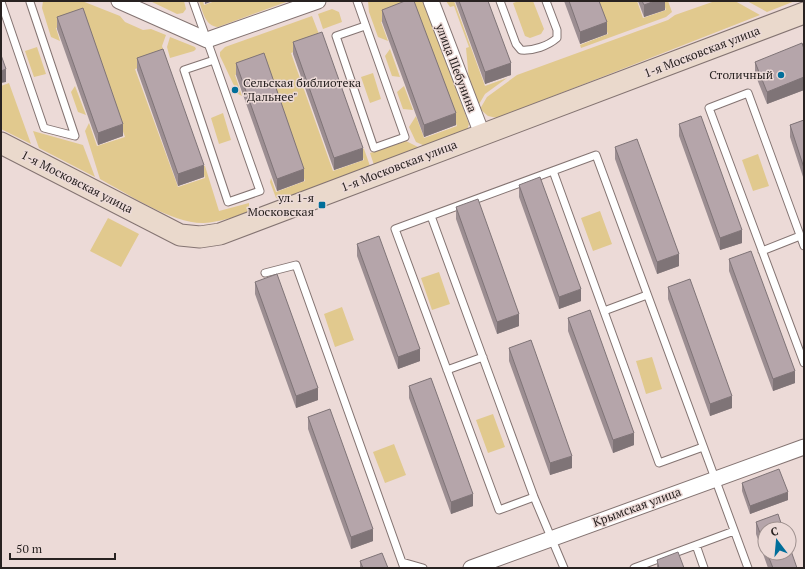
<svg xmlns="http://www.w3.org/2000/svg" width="805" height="569" font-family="'PT Serif',serif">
	<rect width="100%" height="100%" fill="#ecdad7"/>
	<!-- green -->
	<path fill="#e1c98e" d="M43,1H82L120,16L125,22L143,30L151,29L166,35L162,46L170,69L163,60L135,69L178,187L205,178L201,165L205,166L219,211L249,203V212C234,217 219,222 204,223C173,224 128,194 100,179L85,131L89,123L97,146L125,137L83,19L56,28L60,41L51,37L42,8Z
		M150,1H184L186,9L183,13L177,14Z
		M199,1H203L204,5L215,1H289L218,27C205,26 203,12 199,1Z
		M368,1H423L469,124L467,130L425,146L416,142L409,127L416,116L424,138L457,126L414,9L381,22L388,41L378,37L369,12Z
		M446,1H454L485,86L507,78L485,94L478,106L469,80L466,48L469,47L454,6L450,7Z
		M519,1H533L544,29L541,34L530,38L525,36L513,3Z
		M595,1H637L643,18L666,10L663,1H668L672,12L666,17L581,48L580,45L608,34Z
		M715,1H735L760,15L497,118L488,116L480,109L487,97L517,75L668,20L675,15Z
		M747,1H795L767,12Z
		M332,9L339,12L342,22L323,29L318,14Z
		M312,16L322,42L291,53L333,171L364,160L359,146L364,149L370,166L282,200L276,198L270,182L271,178L276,192L305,181L264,65L235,75L242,96L238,94L220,56V52L225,47Z
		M170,37L195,47L196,49L194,51L170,58L167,47Z
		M37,47L46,74L34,77L25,51Z
		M390,49L400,77L392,76L385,56Z
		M373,73L381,99L370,103L361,77Z
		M9,83L31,144L1,129V86Z
		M75,86L86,115L78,112L71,92Z
		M404,86L413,110L403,109L397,92Z
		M223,113L231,140L219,144L211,118Z
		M33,131L83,145L95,177L39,148Z
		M406,141L420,148L374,165L370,153Z
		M758,154L769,186L753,191L742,160Z
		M600,211L612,244L593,251L581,218Z
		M108,218L139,234L121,267L90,251Z
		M439,272L450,304L432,310L421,278Z
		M342,307L354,340L335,347L324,314Z
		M652,357L662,389L646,394L636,361Z
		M493,414L505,447L488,453L476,420Z
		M394,444L406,475L385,483L373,452Z"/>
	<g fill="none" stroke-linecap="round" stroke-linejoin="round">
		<!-- lane casing -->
		<g stroke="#847472" stroke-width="9">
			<path id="lane" d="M193,1L214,60L260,191L228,202L184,70L214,60
				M357,1L405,137L374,148L336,36L365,26
				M500,1L516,44L521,50C533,51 548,46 557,38V30L546,1
				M1,2L44,128L75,136L30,2
				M553,171L659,463L703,447
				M431,216L534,497L564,568
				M804,246L748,93L709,108L804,363
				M762,251L800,236
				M265,273L296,265L404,568
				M604,311L647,295
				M447,370L483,357
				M534,497L499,510L395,229L596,155L748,568
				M696,545L704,568
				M402,562L423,568
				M634,568L734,531"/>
		</g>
		<!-- street casing -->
		<g stroke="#847472" stroke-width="17">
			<path id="street" d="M119,1L207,40L318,1
				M431,1L482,134
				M471,568L804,447"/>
		</g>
		<!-- secondary casing -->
		<g stroke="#847472" stroke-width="23">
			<path id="secondary" d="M1,143L180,235L200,237L220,234L804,13"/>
		</g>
		<!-- lane -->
		<use href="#lane" stroke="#fff" stroke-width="7"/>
		<!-- street -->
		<use href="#street" stroke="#fff" stroke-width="15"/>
		<!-- secondary -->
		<use href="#secondary" stroke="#ead9cc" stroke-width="21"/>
	</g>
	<!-- wall -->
	<path fill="#9c8e92" d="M455,1H488L511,75L485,84Z
		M564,1H599L607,34L580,44Z
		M638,1H665V10L644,17Z
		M382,10L456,125L424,137L382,22Z
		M57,17L123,136L98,145L57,29Z
		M293,42L363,160L334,170L293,54Z
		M804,49V90L767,104L755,74V62Z
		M137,58L204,177L178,186L137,70Z
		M236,63L304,181L277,191L236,75Z
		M804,120V180L790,137V125Z
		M679,124L742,243L720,250L679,136Z
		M615,147L679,266L657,274L615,159Z
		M519,185L581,301L559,309L519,197Z
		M456,207L519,326L497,334L456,219Z
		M357,244L420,361L398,369L357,256Z
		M729,259L795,383L773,391L729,271Z
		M255,282L318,400L296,408L255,294Z
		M668,287L732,408L710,416L668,299Z
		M568,318L634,445L613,453L568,331Z
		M509,348L572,468L550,475L509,361Z
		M409,386L473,506L451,514L409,398Z
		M308,417L373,541L351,549L308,429Z
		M742,483L788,500L750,514L742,491Z
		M756,522L765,529V553H789L797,568H768L756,534Z
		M657,560L684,568H657Z
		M360,561L388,568H360Z"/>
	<!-- shaded-wall -->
	<path fill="#7f7477" d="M205,1H213L205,4Z
		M655,1H665V10L644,17V5Z
		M607,22V34L580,44V32Z
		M511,63V75L485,84V72Z
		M6,69V82L1,83V71Z
		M804,77V90L767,104V92Z
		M456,113V125L424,137V125Z
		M123,124V136L98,145V133Z
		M363,148V160L334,170V158Z
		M204,165V177L178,186V174Z
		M304,169V181L277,191V179Z
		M742,230V243L720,250V238Z
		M679,254V266L657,274V262Z
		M581,289V301L559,309V297Z
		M519,314V326L497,334V322Z
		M420,349V361L398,369V357Z
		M795,371V383L773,391V379Z
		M318,388V400L296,408V396Z
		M732,396V408L710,416V404Z
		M634,433V445L613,453V440Z
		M572,456V468L550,475V463Z
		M788,492V500L750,514V506Z
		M473,494V506L451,514V502Z
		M373,529V541L351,549V537Z"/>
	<!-- building -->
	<path fill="#b5a5aa" stroke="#7f7477" d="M405,1H414L456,113L424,125L382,10Z
		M459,1H488L511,63L485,72Z
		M569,1H599L607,22L580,32Z
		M642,1H655L644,5Z
		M83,8L123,124L98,133L57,17Z
		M322,32L363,148L334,158L293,42Z
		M802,43L804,49V77L767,92L755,62Z
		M163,49L204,165L178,174L137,58Z
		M264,53L304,169L277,179L236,63Z
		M1,55L6,69L1,71Z
		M701,116L742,230L720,238L679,124Z
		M804,120V168L790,125Z
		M637,139L679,254L657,262L615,147Z
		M540,177L581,289L559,297L519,185Z
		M478,199L519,314L497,322L456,207Z
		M379,236L420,349L398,357L357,244Z
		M751,251L795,371L773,379L729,259Z
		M277,274L318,388L296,396L255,282Z
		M690,279L732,396L710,404L668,287Z
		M590,310L634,433L613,440L568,318Z
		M531,340L572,456L550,463L509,348Z
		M431,378L473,494L451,502L409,386Z
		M330,409L373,529L351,537L308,417Z
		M779,469L788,492L750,506L742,483Z
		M778,514L783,529H765V547L756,522Z
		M789,545L797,568H773L767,553H789Z
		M678,552L684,568H659L657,560Z
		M382,553L388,568H363L360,561Z"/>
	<!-- markers -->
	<g fill="#006e9a" stroke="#ecdad7" stroke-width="1.5">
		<circle cx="781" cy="75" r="4"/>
		<circle cx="235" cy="90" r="4"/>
		<rect x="318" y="201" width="8" height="8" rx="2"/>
	</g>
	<g text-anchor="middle" stroke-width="3" stroke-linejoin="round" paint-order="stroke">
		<!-- street labels -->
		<g font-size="12" fill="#282221" stroke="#ecdad7">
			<text transform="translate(702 52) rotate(-21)" y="4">1-я Московская улица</text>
			<text transform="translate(456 68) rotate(69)" y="4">улица Шебунина</text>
			<text transform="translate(399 166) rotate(-21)" y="4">1-я Московская улица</text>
			<text transform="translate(77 182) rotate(27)" y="4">1-я Московская улица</text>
			<text transform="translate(637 507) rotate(-20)" y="4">Крымская улица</text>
		</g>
		<!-- poi labels -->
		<g font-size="12" fill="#282221" stroke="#ecdad7" text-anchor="end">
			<text x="773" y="79">Столичный</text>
			<text x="243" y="87" text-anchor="start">Сельская библиотека<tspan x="243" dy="14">"Дальнее"</tspan></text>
			<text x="314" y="202">ул. 1-я<tspan x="314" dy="14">Московская</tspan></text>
		</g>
	</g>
	<!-- border -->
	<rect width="805" height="569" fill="none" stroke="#282221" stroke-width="4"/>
	<!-- north arrow -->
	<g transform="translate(777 541) rotate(344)"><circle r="19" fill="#ecdad7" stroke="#9e908e"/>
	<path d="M0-3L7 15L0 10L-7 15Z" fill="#006e9a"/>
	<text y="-6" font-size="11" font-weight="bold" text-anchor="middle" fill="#282221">С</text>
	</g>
	<!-- scale -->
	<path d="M10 553v6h105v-6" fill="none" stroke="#282221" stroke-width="2"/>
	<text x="16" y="553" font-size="12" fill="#282221" stroke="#ecdad7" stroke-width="3" paint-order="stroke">50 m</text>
</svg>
